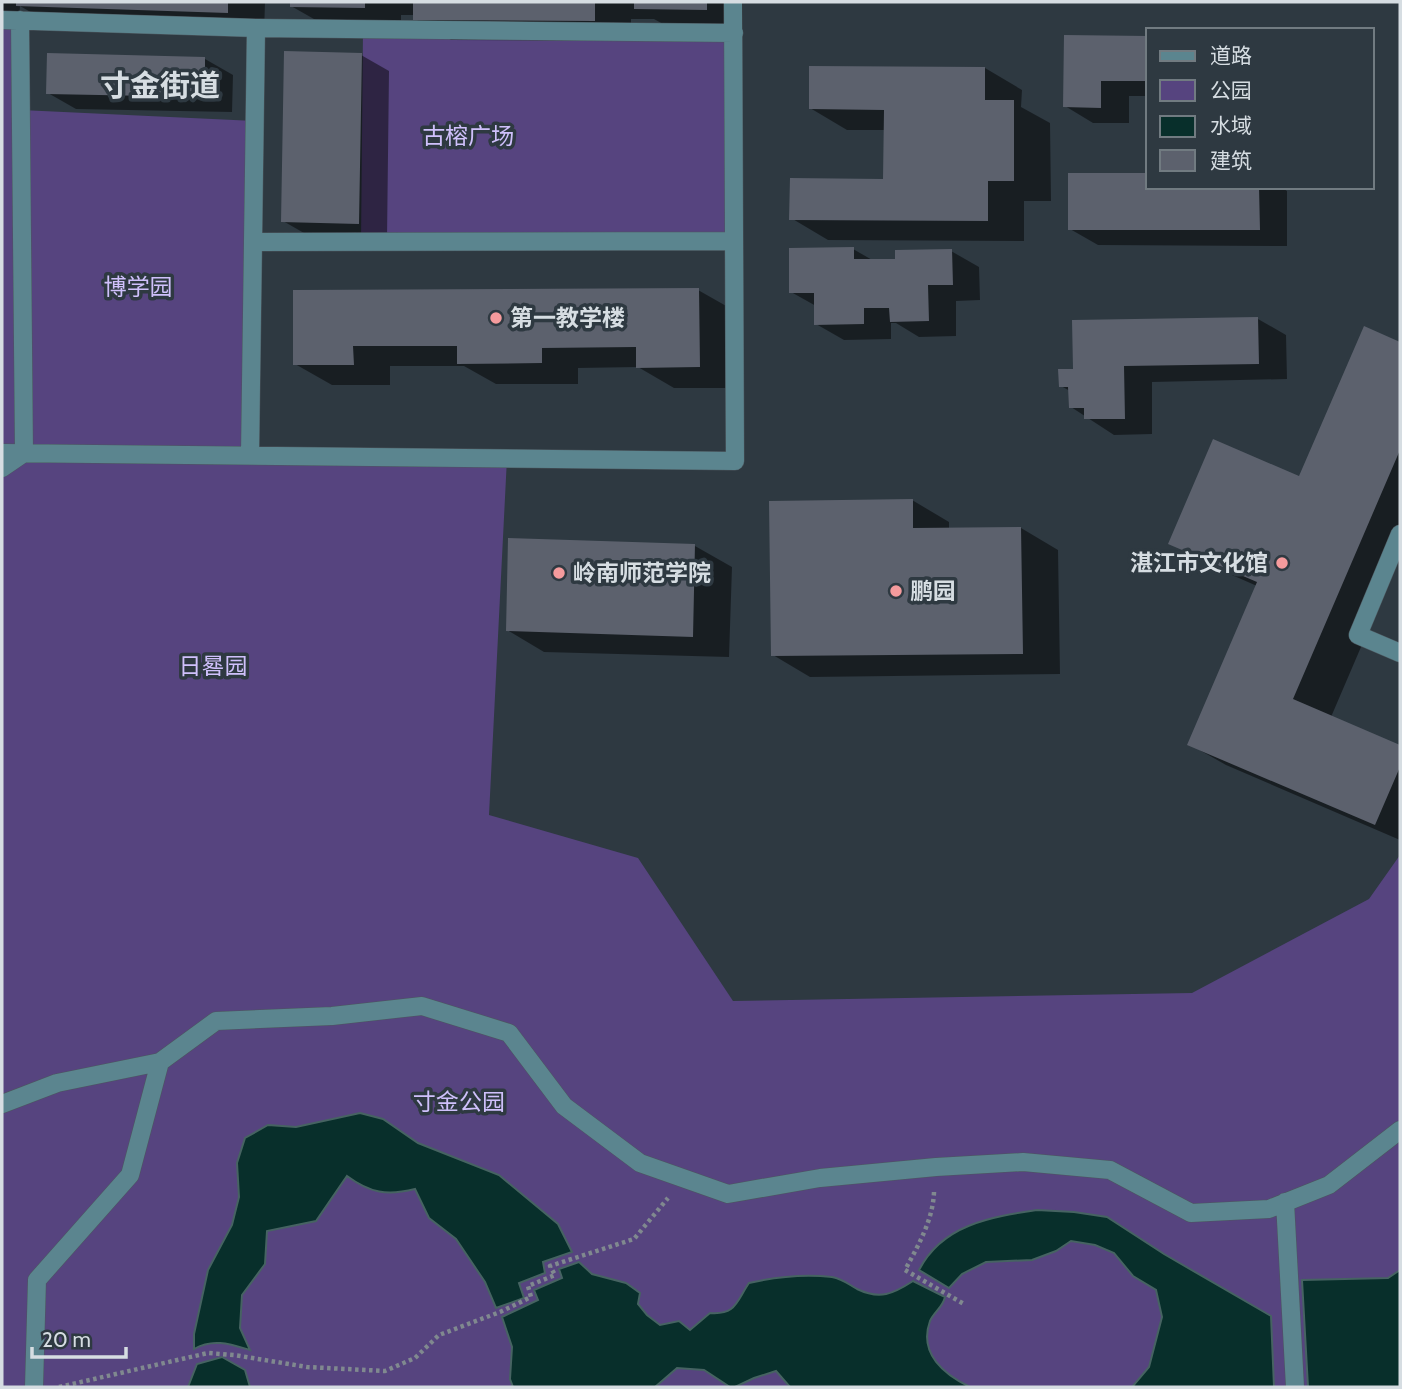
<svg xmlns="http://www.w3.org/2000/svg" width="1402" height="1389" font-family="Cabin,'Noto Sans SC',sans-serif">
	<rect width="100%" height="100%" fill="#2e3941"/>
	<!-- green -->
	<path fill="#56447f" d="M2,20H20L21,110L255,121L251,455L507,458L489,815L638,858L733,1001L1192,993L1369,899L1400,855V1387H2Z
		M363,29L734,33V241L361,242Z"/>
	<!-- water -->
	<path fill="#082f2b" stroke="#466362" stroke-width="2" d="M360,1113L383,1119L418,1143L499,1175L558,1224L572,1252L543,1262L545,1273L519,1283L524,1298L496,1308L485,1282L456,1239L429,1218L415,1189C387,1196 370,1193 347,1176L316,1221L267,1231L265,1264L242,1295L240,1328L250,1350C230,1344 213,1338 194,1349V1334L208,1270L232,1225L239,1197L237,1163L245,1138L268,1125L296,1127Z
		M1037,1210L1074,1212L1107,1217L1164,1254L1271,1316L1274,1387H1132L1149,1367L1162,1317L1156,1290L1133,1276L1114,1253L1095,1245L1071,1241L1056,1251L1032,1260L986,1262L962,1274L949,1288L919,1270C942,1225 990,1217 1037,1210Z
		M579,1262L592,1274L626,1283L640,1293L638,1304L647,1315L660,1325L679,1321L690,1330L710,1313C736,1315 736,1302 749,1283C775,1277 805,1274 832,1277C843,1279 848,1284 857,1289C880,1300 893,1294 913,1281L945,1297C943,1307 934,1312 930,1321C918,1354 945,1375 970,1387H790L776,1371L754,1378L735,1387H730L704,1370L677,1368L655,1387H513L510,1379L512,1347L502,1317L538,1300L534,1290L562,1278L559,1269Z
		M1400,1270V1387H1308L1302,1280L1388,1278Z
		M222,1357L245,1370L250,1387H188L197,1364Z"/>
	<!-- shadow -->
	<path fill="#0007" d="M2,2H265L264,34L55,26L20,6L19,19L2,18Z
		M291,2H743V30L672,29L654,19H631V41L451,40L415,19V15H401V28L328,27L291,6Z
		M1066,37L1148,38V96H1129V123H1093L1065,106Z
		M361,55L389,71L387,239L311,237L283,221Z
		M205,59L233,75L232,112L76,109L48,93Z
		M985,68L1022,90L1021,107L1050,123L1051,201H1024V241L828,240L791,218L885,181V130H847L810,108Z
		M1070,175H1148V187H1281L1287,191V246L1098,245L1070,229Z
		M853,249L874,261H896L951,251L979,267L980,300L956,301V336L919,337L896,323H891V339L844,340L816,324V306L791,292Z
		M698,290L735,311L736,388H674L638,367L578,368V384H496L464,366H390V385H332L295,364L294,292Z
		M1258,319L1286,335L1287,379L1152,382V434L1114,435L1071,407L1070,391L1061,386L1075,370L1074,321Z
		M1365,328L1400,343V556L1331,717L1400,747V840L1226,765L1189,744L1257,586L1207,564L1170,543L1300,478Z
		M912,500L949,522V529L1021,528L1058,550L1060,674L810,677L773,655Z
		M695,546L732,567L729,657L544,652L507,630Z"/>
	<!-- building -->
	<path fill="#5c616d" d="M16,2H228V13L16,6Z
		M290,2H365V8L290,7Z
		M413,2H595V21L413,20Z
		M634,2H707V10L634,9Z
		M1064,35L1148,36V81H1101V108L1063,107Z
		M284,51L362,53L359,224L281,222Z
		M47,53L205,57V97L46,94Z
		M809,66L985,67V100H1014V181H988V221L789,220L790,178L883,179L884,110L809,109Z
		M1068,173H1148V187H1259L1260,230H1068Z
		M854,247V259H895V250L952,249L953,285H928L929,321L890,322L889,308H864V324L814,325V293H789V248Z
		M699,288L700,367L636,368V347L542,348V363L457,364V346H353L354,365H293V290Z
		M1258,317L1259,364L1124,366L1125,419H1084V408H1069L1068,387H1059L1058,369H1073L1072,320Z
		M1364,326L1400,342V450L1293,699L1400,745V767L1375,825L1187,745L1257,582L1168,544L1213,439L1299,476Z
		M913,499V528L1021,527L1023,654L771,656L769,501Z
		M508,538L695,544L693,637L506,631Z"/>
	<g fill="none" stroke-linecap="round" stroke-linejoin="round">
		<!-- minor casing -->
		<g stroke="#4c575e" stroke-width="19">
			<path id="minor" d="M2,20L256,28L734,33
				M253,242L734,241
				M2,453L735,461L733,2
				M250,455L256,28
				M2,468L24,453L20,20
				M1400,534L1358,635L1400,653
				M2,1104L57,1083L160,1062
				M1285,1202L1295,1387
				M34,1387L37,1280L130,1175L160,1062L216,1021L332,1016L422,1006L509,1033L564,1106L640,1163L728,1194L820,1178L936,1167L1023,1162L1110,1170L1191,1213L1269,1209L1329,1185L1400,1130"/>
		</g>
		<!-- path -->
		<path stroke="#80898f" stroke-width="4.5" stroke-dasharray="3.5 3.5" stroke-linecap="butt" d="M934,1192C933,1220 918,1246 905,1270L964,1304
			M59,1387L208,1353L234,1355L307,1367L385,1371L415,1358L439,1335L500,1312L531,1297L528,1286L555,1275L550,1266L634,1239L668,1198"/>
		<!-- minor -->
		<use href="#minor" stroke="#5b858f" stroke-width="18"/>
	</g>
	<!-- markers -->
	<g fill="#f59b9d" stroke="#2e3941" stroke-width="2.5">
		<circle cx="496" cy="318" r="7"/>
		<circle cx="1282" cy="563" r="7"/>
		<circle cx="559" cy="573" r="7"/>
		<circle cx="896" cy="591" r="7"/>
	</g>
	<g text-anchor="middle" stroke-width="7" stroke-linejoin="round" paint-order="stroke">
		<!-- park labels -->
		<g font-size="23" fill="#cfc0fb" stroke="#2e3941">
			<text x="468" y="144">古榕广场</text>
			<text x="138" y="295">博学园</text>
			<text x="213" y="674">日晷园</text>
			<text x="459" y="1110">寸金公园</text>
		</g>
		<!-- poi labels -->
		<g font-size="23" font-weight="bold" fill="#d6dde2" stroke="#2e3941" text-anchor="start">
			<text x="510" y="326">第一教学楼</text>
			<text x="1268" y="571" text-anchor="end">湛江市文化馆</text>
			<text x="573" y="581">岭南师范学院</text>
			<text x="910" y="599">鹏园</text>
		</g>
		<!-- district labels -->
		<g font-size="30" font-weight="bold" fill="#d6dde2" stroke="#2e3941">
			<text x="160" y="96">寸金街道</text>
		</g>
	</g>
	<!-- border -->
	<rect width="1402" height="1389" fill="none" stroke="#d6dde2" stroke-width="7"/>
	<!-- legend -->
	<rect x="1146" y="28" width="228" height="161" fill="#2e3941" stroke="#717b81" stroke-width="2"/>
	<rect x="1160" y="51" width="35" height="10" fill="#5b858f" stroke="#717b81" stroke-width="2"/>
	<text x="1210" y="63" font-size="21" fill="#d6dde2">道路</text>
	<rect x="1160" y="80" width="35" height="21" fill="#56447f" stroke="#717b81" stroke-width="2"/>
	<text x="1210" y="98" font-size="21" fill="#d6dde2">公园</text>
	<rect x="1160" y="116" width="35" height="21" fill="#082f2b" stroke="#717b81" stroke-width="2"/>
	<text x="1210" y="133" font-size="21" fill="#d6dde2">水域</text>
	<rect x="1160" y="150" width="35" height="21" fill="#5c616d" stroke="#717b81" stroke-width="2"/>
	<text x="1210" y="168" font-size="21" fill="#d6dde2">建筑</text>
	<!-- scale -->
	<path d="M32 1347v10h94v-10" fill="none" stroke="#d6dde2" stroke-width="3.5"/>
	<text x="42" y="1347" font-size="21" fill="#d6dde2" stroke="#2e3941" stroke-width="5" paint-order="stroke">20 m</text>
</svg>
